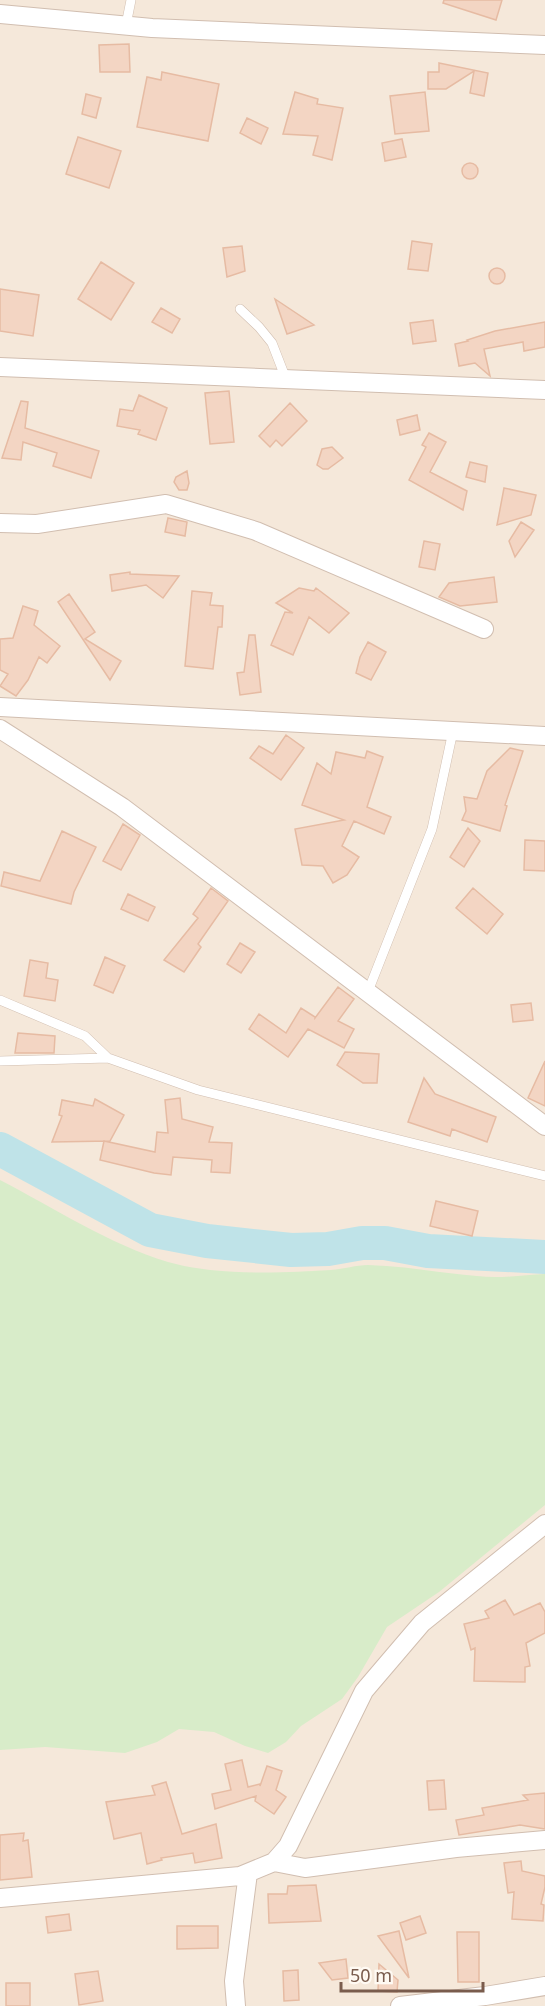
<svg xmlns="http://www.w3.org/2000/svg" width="545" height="2006" font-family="'Noto Sans',sans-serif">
	<rect width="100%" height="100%" fill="#fdf6ec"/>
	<!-- residential -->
	<path fill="#f5e8da" d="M0,0H545V2006H0Z"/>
	<!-- green -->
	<path fill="#d8ecc9" d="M0,1180C54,1208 109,1244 168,1262C216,1276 282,1273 331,1270C344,1269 356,1265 368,1265C405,1266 440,1273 477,1276C499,1279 523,1275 545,1274V1505L439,1592L387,1627L358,1677L342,1699L301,1726L286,1742L268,1753L245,1746L214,1732L179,1729L157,1742L125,1753L45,1747L0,1750Z"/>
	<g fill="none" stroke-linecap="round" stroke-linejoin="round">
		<!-- river -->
		<path stroke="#bfe3e8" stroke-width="34" d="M0,1149L150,1230L207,1241L291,1250L328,1249L362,1243H385L428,1251L545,1257"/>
	</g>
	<!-- building -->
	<path fill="#f3d5c3" stroke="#e6bba3" stroke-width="1.5" d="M444,0H502L496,20L443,3Z
		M129,44L130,72H100L99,45Z
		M439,63L488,73L484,96L470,93L474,71L446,89H428V72H439Z
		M162,72L219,84L208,141L137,127L147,77L161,80Z
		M295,92L318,99L317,104L343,108L332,160L313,155L318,136L283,134Z
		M425,92L429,131L395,134L390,96Z
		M86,94L101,98L96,118L82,114Z
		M247,118L268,128L261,144L240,133Z
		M78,137L121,151L109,188L66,174Z
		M402,139L406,157L385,161L382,143Z
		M462 171a8 8 0 1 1 16 0a8 8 0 1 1-16 0Z
		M412,241L432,244L428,271L408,269Z
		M242,246L245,271L227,277L223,248Z
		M101,262L134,283L111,320L78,299Z
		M489 276a8 8 0 1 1 16 0a8 8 0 1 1-16 0Z
		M0,289L39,295L33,336L0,331Z
		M275,299L314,325L287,334Z
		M161,308L180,319L172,333L152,322Z
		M433,320L436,341L413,344L410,323Z
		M545,322V347L524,351L523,342L484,349L490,376L475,363L459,366L455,344L468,341L467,340L495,331Z
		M229,391L234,442L210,444L205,393Z
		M139,395L167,408L156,440L138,434L140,430L117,426L120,409L133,411Z
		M21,401L28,402L25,428L99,451L91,478L53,466L57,453L23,442L21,460L2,458Z
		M290,403L307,421L282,446L276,440L270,447L259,436Z
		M417,415L420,430L400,435L397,420Z
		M429,433L446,442L430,472L467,491L463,510L409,480L426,447L422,445Z
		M332,447L343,458L328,469H323L317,465L322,449Z
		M470,462L487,466L485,482L466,477Z
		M187,471L189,483L187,490H179L174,482L176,477Z
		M504,488L536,495L531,515L497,525Z
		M168,518L187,522L185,536L165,532Z
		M521,522L534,530L515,557L509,541Z
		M424,541L440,544L435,570L419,567Z
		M130,572V574L179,576L163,598L146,585L112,591L110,575Z
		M494,577L497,602L460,606L439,597L449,583Z
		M299,588L314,591L316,588L349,613L329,633L309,617L293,655L271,645L285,612L293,613L276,603Z
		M192,591L212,593L210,605L223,606L222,627H218L213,669L185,666Z
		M69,594L95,632L85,639L121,661L110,680L58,602Z
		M23,606L38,611L34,625L60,646L47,663L39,657L28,680L16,696L0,686L8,674L0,670V639L13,638Z
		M249,635H255L261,692L240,695L237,673L244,672Z
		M368,642L386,652L371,680L356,673L360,657Z
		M286,735L304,748L281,780L250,758L259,746L273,754Z
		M510,748L523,751L505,805L507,806L500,831L462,820L466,811L464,797L477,799L487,771Z
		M367,751L383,757L367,807L391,817L384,834L354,821L342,846L359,857L347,875L333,883L323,866L302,865L295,829L344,820L302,805L317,763L331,774L336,752L365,758Z
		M123,824L140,835L121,870L103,861Z
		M468,828L480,841L464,867L450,857Z
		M62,831L96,847L74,892L71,904L1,886L4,872L40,881Z
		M525,840L545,841V871L524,870Z
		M211,888L228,901L198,944L201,947L184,972L164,960L198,918L193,914Z
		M473,888L503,914L487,934L456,908Z
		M128,894L155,907L148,921L121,909Z
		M240,943L255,952L241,973L227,964Z
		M105,957L125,966L113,993L94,985Z
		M30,960L48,963L46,978L58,980L55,1001L24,996Z
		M338,987L354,999L338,1021L354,1029L344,1048L308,1029L288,1057L249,1029L259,1014L286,1033L301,1008L315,1017V1018Z
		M531,1003L533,1020L513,1022L511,1005Z
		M18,1033L55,1036L54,1053H15Z
		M345,1052L379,1054L377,1083H363L337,1065Z
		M545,1061V1106L528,1098Z
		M424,1078L435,1094L496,1117L487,1142L452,1129L450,1136L408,1122Z
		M180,1098L182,1119L213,1127L209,1142L232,1143L230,1173L211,1172L212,1160L173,1157L171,1175L154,1173L100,1160L104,1141L155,1152L157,1132L168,1133L165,1100Z
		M95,1099L124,1115L110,1141L52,1142L62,1116L59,1115L62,1100L93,1106Z
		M436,1201L478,1211L472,1236L430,1226Z
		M505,1600L514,1615L540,1603L545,1612V1633L526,1643L530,1666L525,1667V1682L474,1681L475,1648L471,1650L464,1624L489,1618L485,1611Z
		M242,1760L248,1787L260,1784V1786L267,1766L282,1771L276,1790L286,1797L274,1814L255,1801L256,1796L215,1809L212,1794L231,1790L225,1764Z
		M444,1780L446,1809L429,1810L427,1781Z
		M166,1782L182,1834L216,1824L222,1858L195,1863L193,1853L161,1858L162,1860L147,1864L141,1833L114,1839L106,1802L155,1795L152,1786Z
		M545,1793V1829L520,1825L459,1835L456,1820L484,1815L482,1808L528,1800L523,1795Z
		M24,1833L23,1841L28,1840L32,1877L0,1880V1835Z
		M521,1861L522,1871L545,1876V1887L541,1904L544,1905L543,1921L512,1919L514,1892L508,1893L504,1863Z
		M316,1885L321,1921L269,1923L268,1894H287L288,1886Z
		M69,1914L71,1930L48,1933L46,1917Z
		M420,1916L426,1933L406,1940L400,1923Z
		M177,1926H218V1948L177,1949Z
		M399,1931L409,1978L378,1936Z
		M457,1932H479V1982H458Z
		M346,1959L348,1978L332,1980L319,1963Z
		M379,1964L398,1980L397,1992L378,1991Z
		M298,1970L299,2000L284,2001L283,1971Z
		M98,1971L103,2001L79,2005L75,1974Z
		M6,1983H30V2006H6Z"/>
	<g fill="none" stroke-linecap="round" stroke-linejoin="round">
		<!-- lane casing -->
		<g stroke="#d1beb0" stroke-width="10">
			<path id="lane" d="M126,25L131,0
				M240,309L259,327L272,343L286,379
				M367,994L432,829L453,731
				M0,1000L85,1036L108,1058
				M0,1061L108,1058L198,1090L545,1176"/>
		</g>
		<!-- street casing -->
		<g stroke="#d1beb0" stroke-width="20">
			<path id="street" d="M0,14L152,28L545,45
				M0,367L545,390
				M0,523L37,524L166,504L256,531L484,629
				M0,707L545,736
				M0,729L122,807L545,1126
				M274,1862L305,1868L456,1848L545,1840
				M0,1898L240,1876L274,1862L288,1846L364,1691L422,1623L545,1524
				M236,2006L234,1981L248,1873
				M400,2006L485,1996L545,1986"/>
		</g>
		<!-- lane -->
		<use href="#lane" stroke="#fff" stroke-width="9"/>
		<!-- street -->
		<use href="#street" stroke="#fff" stroke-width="18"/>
	</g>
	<!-- scale -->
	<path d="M341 1982v9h142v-9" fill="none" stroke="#7a5c4d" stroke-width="3"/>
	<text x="350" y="1982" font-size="18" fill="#7a5c4d" stroke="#fffaf3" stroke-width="4.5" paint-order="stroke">50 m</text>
</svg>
